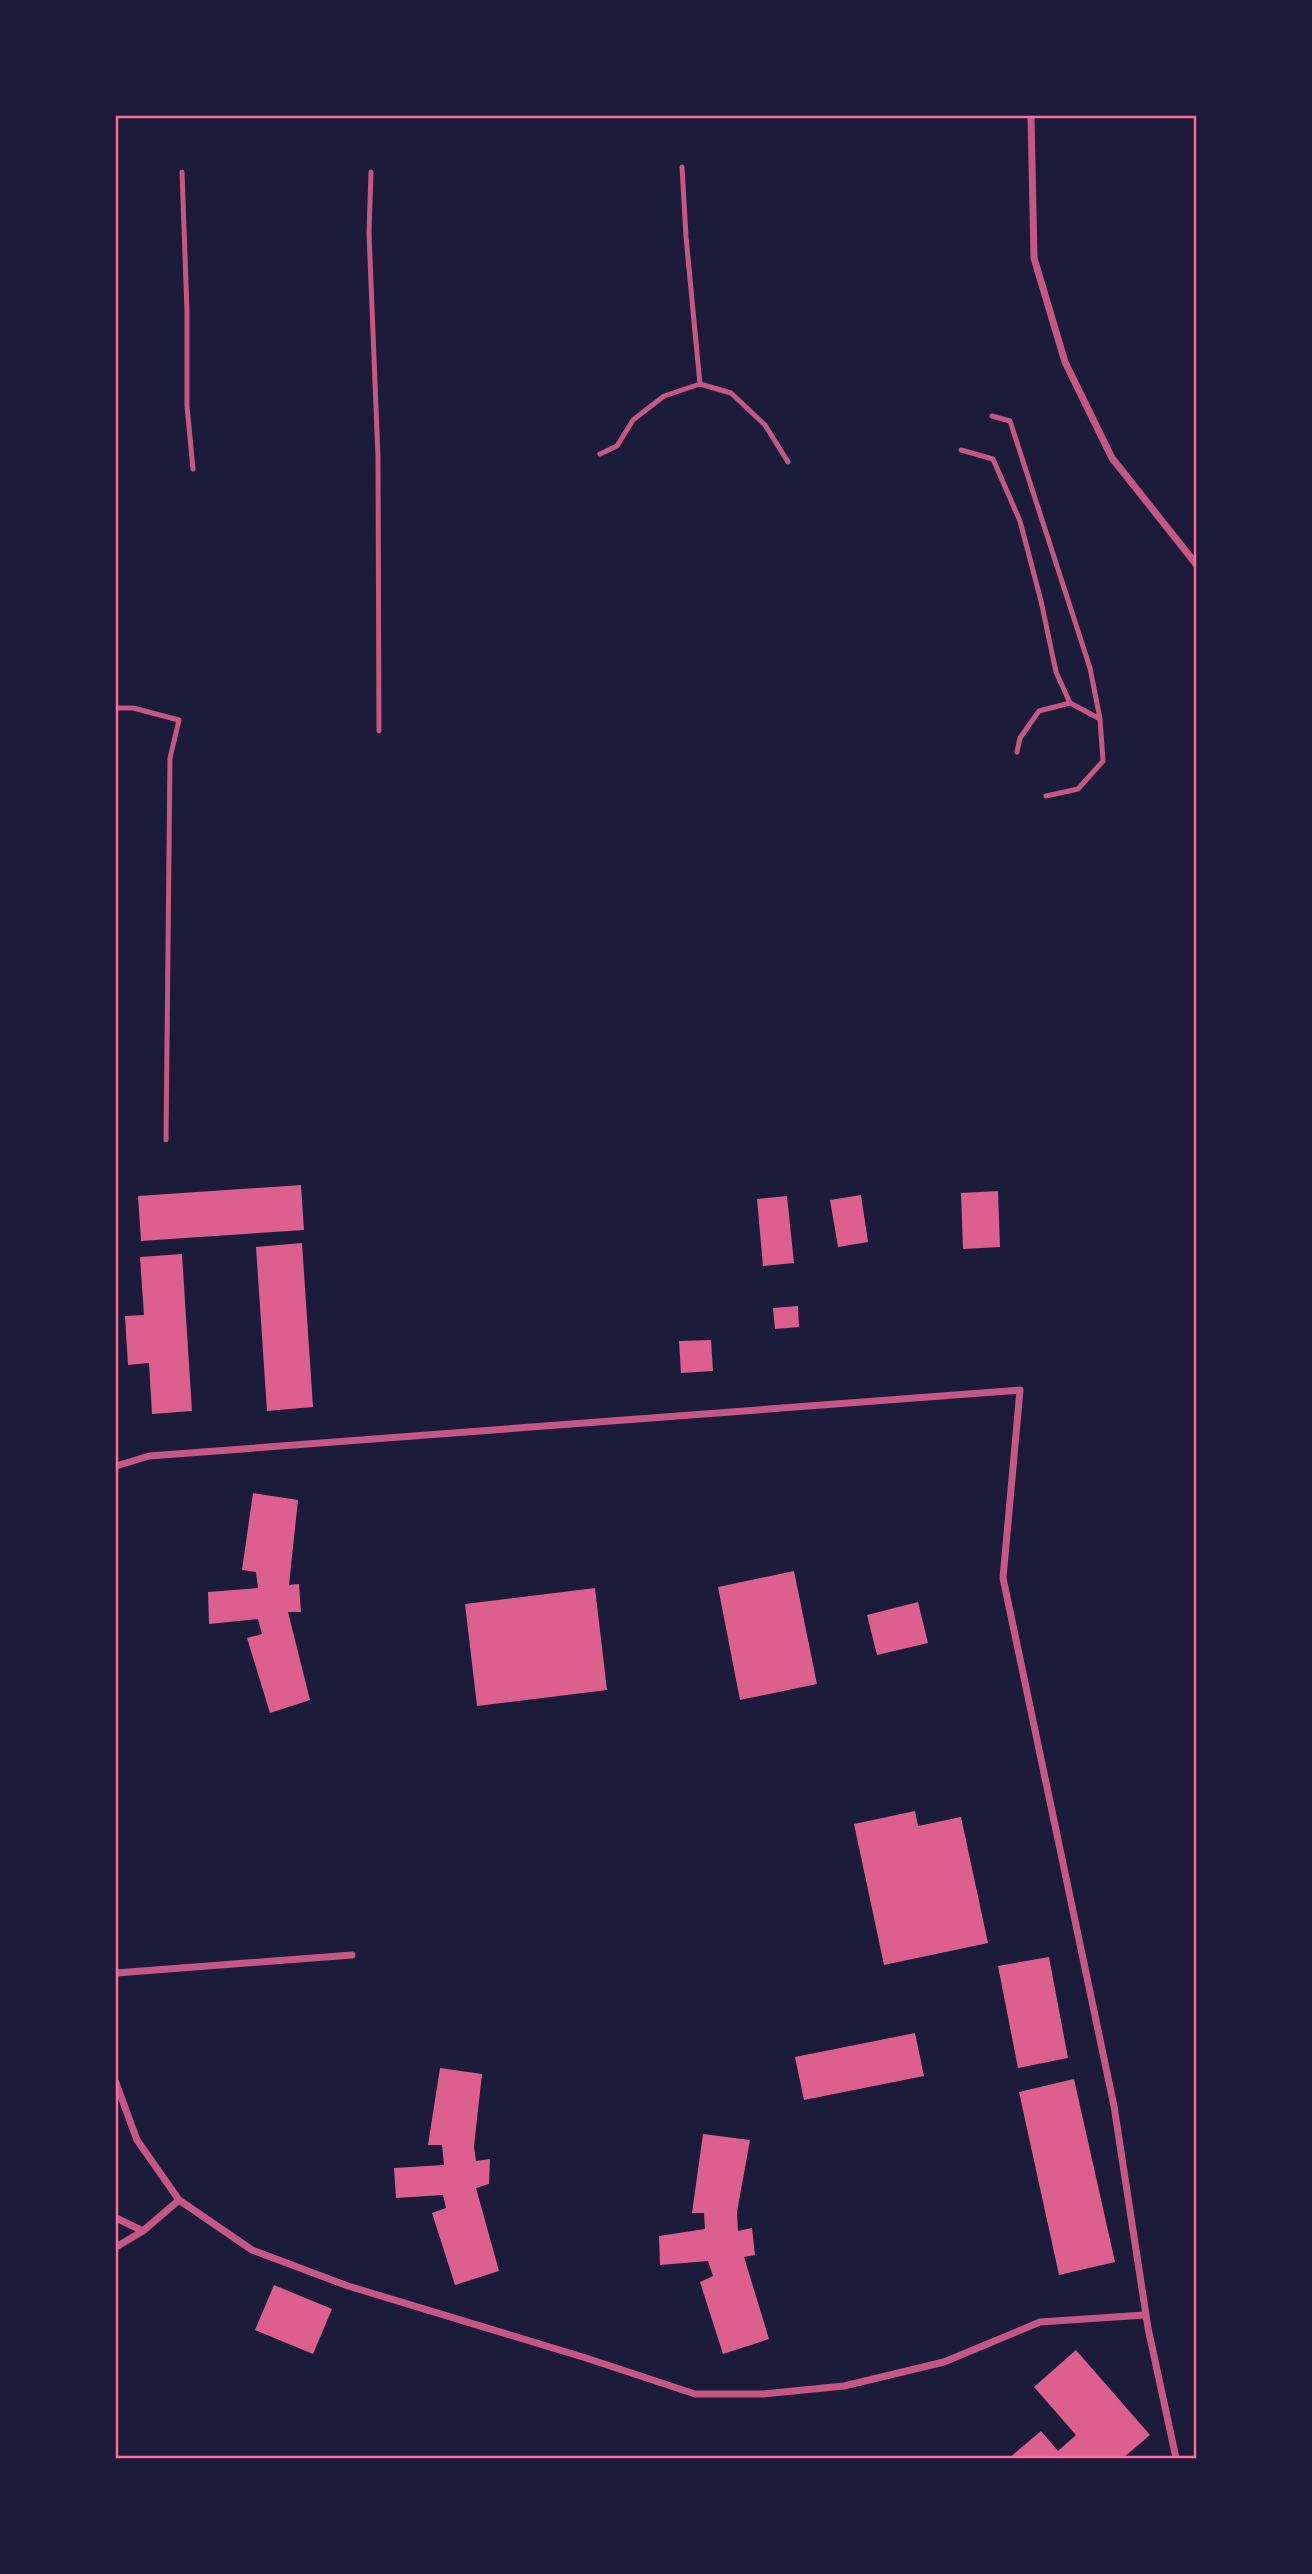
<svg xmlns="http://www.w3.org/2000/svg" width="1312" height="2574" font-family="'Times New Roman',serif">
	<rect width="100%" height="100%" fill="#1b1b3a"/>
	<!-- building -->
	<path fill="#dd5f8e" d="M301,1185L304,1230L141,1241L138,1196Z
		M998,1191L1000,1247L963,1249L961,1193Z
		M861,1195L868,1242L838,1247L830,1200Z
		M787,1196L794,1263L763,1266L757,1199Z
		M302,1243L313,1407L267,1411L256,1247Z
		M182,1254L192,1411L152,1414L149,1363L128,1365L125,1316L144,1315L140,1257Z
		M798,1306L799,1327L775,1329L773,1308Z
		M711,1340L713,1371L681,1373L679,1341Z
		M253,1493L298,1500L289,1585L299,1584L301,1612H288L310,1700L270,1713L247,1638L262,1634L258,1619L209,1624L208,1592L258,1588L256,1572L242,1570Z
		M794,1571L817,1684L740,1700L718,1587Z
		M595,1588L607,1690L477,1706L465,1604Z
		M918,1602L928,1643L877,1655L867,1615Z
		M915,1811L918,1826L961,1817L988,1943L884,1965L854,1824Z
		M1049,1957L1068,2058L1018,2068L998,1966Z
		M915,2033L924,2076L804,2100L795,2057Z
		M440,2068L482,2074L474,2146L476,2161L490,2159L489,2184L476,2188L499,2271L455,2285L432,2213L446,2208L443,2195L396,2198L394,2168L444,2165L442,2145H428Z
		M1074,2079L1115,2262L1059,2275L1019,2092Z
		M703,2134L750,2140L737,2212L738,2231L752,2228L755,2255L744,2257L769,2339L723,2354L700,2282L713,2276L708,2261L660,2265L659,2236L705,2229L704,2213H692Z
		M274,2285L332,2309L313,2354L255,2330Z
		M1076,2350L1150,2435L1123,2458H1009L1041,2431L1058,2451L1076,2435L1034,2387Z"/>
	<g fill="none" stroke-linecap="round" stroke-linejoin="round">
		<!-- service -->
		<path stroke="#c65784" stroke-width="5" d="M682,167L686,237L700,384
			M182,172L187,311V406L193,469
			M371,172L369,233L378,457L379,731
			M992,416L1010,421L1090,668L1100,719
			M961,450L993,459L1020,521L1041,601L1056,672L1070,703
			M600,454L617,446L633,420L664,396L700,384L731,393L765,425L788,462
			M116,708H133L179,720L170,758L166,1140
			M1017,752L1020,738L1039,711L1070,703L1100,719L1103,761L1078,789L1046,796"/>
		<!-- minor -->
		<path stroke="#c65784" stroke-width="7" d="M1031,116L1034,258L1065,362L1112,458L1196,564
			M116,1466L149,1456L1020,1390L1003,1578L1114,2106L1148,2328L1176,2458
			M116,1973L352,1955
			M116,2083L137,2140L179,2200L252,2250L348,2286L586,2358L695,2394H763L844,2386L944,2362L1040,2322L1145,2315
			M116,2218L143,2231
			M116,2247L143,2231L179,2200"/>
	</g>
	<!-- border -->
	<rect width="1312" height="2574" fill="none" stroke="#1b1b3a" stroke-width="234"/>
	<rect x="117" y="117" width="1078" height="2340" fill="none" stroke="#ff6b9d" stroke-width="2.5"/>
</svg>
